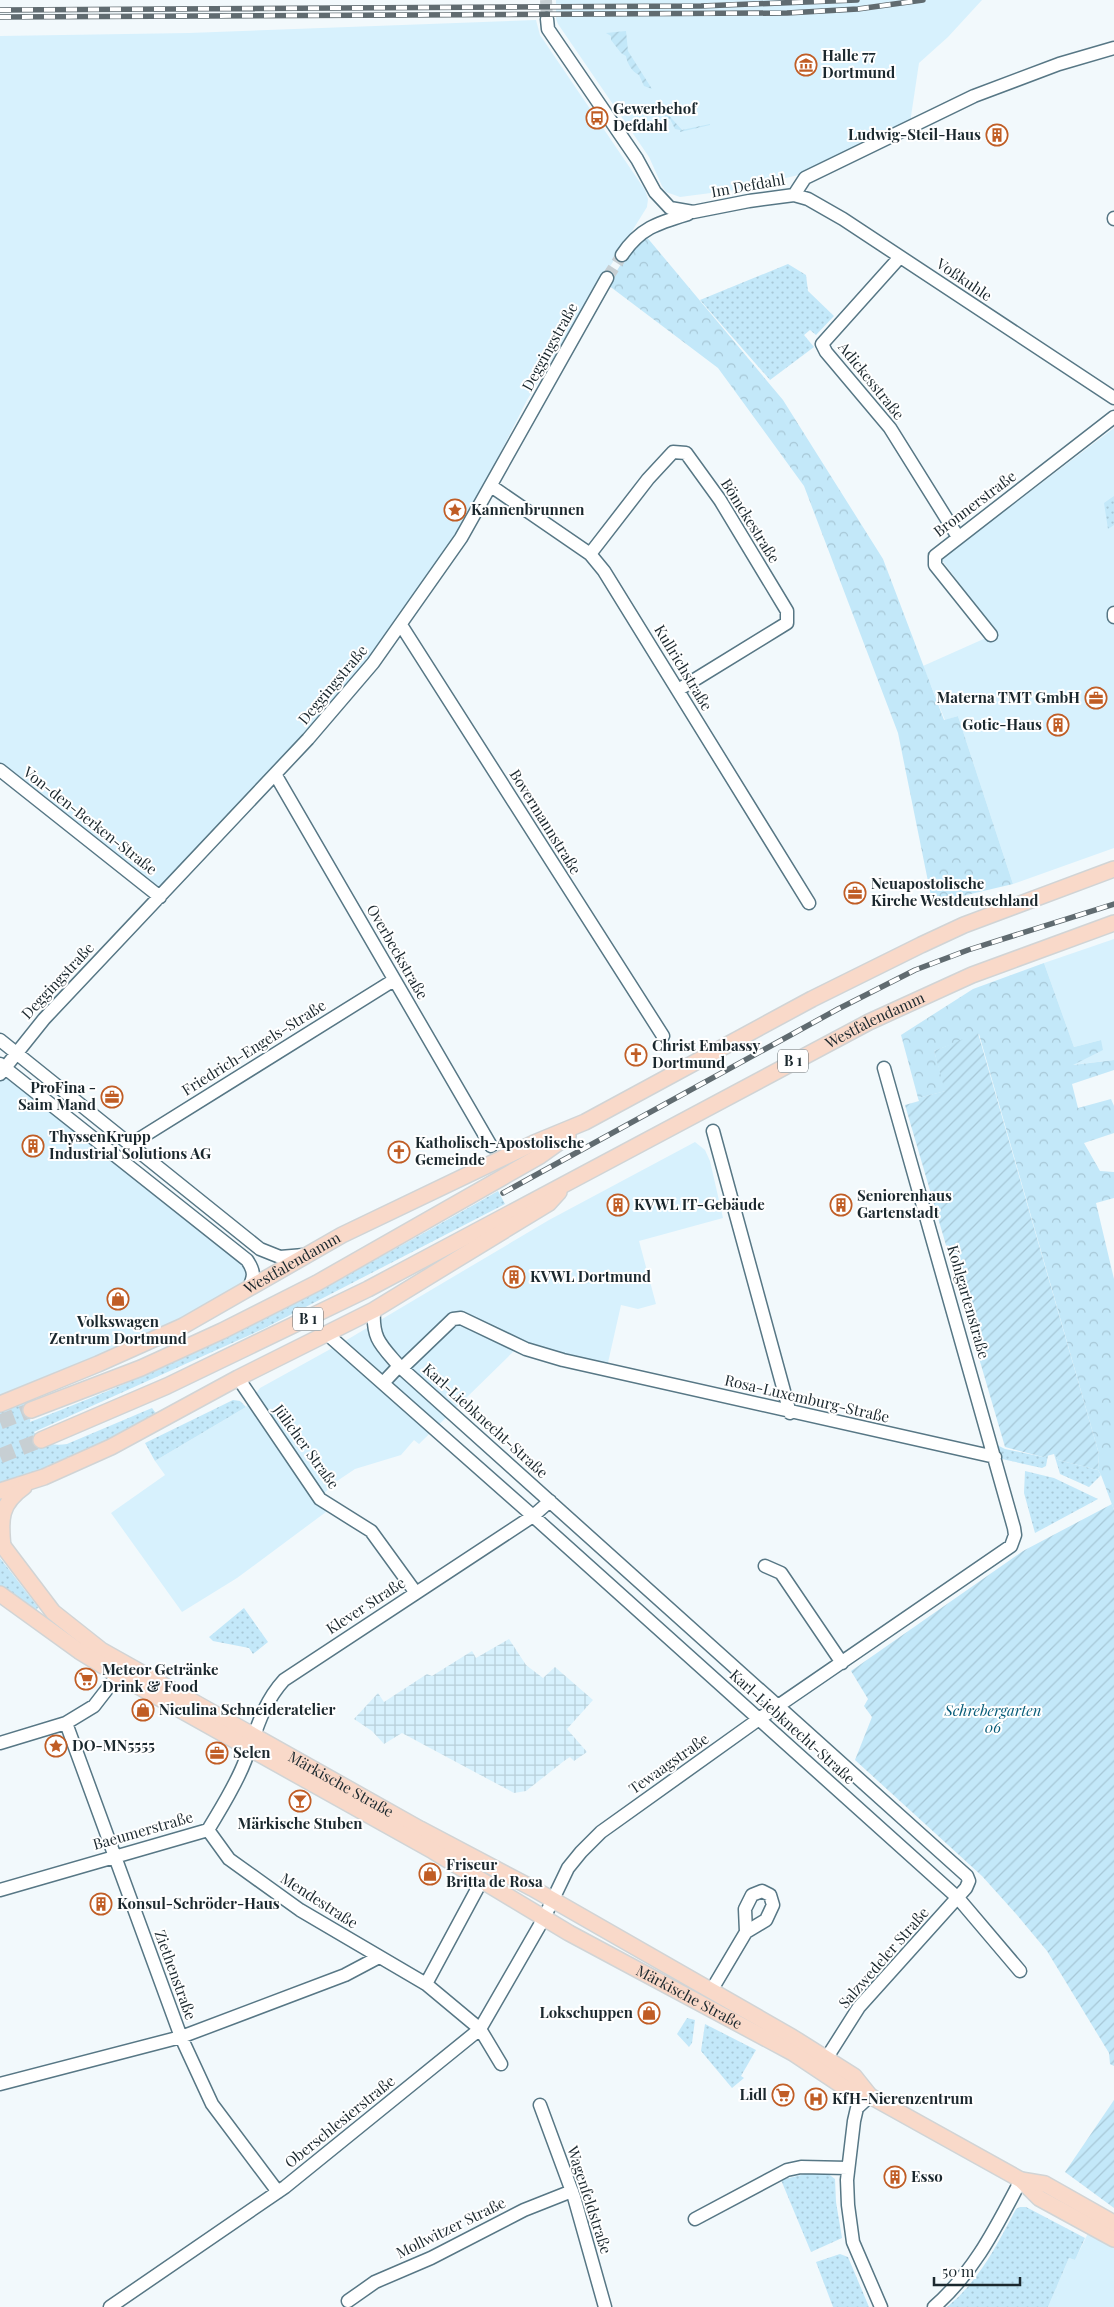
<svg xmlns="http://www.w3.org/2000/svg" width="1114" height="2307" font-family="'Playfair Display',serif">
	<defs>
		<pattern id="industrial-grid" width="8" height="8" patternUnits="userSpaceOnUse" patternTransform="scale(1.25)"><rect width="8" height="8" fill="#d7f1fd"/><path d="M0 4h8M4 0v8" fill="none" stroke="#b8cfd9"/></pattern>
		<pattern id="grass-dots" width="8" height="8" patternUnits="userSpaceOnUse" patternTransform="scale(1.25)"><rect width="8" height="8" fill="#c3e8f9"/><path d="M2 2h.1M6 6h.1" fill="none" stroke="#a7c7d6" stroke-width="1.8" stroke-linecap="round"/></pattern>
		<pattern id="forest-crowns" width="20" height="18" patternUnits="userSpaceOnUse" patternTransform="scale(1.25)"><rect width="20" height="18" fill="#c3e8f9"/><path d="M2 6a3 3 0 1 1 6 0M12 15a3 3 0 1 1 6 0" fill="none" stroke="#a7c7d6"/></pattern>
		<pattern id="garden-furrows" width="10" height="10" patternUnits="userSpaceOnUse" patternTransform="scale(1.25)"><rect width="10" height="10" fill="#c3e8f9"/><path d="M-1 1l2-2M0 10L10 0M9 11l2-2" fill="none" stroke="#a7c7d6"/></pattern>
	</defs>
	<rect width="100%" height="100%" fill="#f2f9fc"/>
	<!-- built -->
	<path fill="#d7f1fd" d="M556,0H982L948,37L919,63L910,123L803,174L734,190L680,197L666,192L662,186L649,157L558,24L556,19Z
		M536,20L540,35L645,190L648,199L647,207L527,400L471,511L454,540L375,653L317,722L160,891L0,764V36L189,33Z
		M1114,428V848L1013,884L958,716L945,720L923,666L997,633L941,559Z
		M1114,939V1060L1072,1065L1101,1040L1074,1047L1044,963Z
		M0,1069L239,1260L248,1269L245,1284L153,1335L0,1398Z
		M695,1142L705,1150L710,1161L723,1218L639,1241L656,1304L638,1309L621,1305L605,1376L515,1350L419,1444L414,1440L401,1455L355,1469L337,1481L321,1496L330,1509L237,1578L182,1612L111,1513L165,1475L155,1461L246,1407L260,1388L345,1341L549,1220Z
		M1090,2229L1114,2244V2307H1048L1069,2258L1075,2260Z"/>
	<!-- industrial -->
	<path fill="url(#industrial-grid)" d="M509,1639L526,1665L543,1678L555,1667L593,1700L567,1729L587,1752L574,1761L570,1757L564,1761L526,1791L514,1793L402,1733L384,1744L372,1731L354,1719L378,1693L384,1702L427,1674L432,1676L472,1651L476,1658Z"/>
	<!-- grass -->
	<path fill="url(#grass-dots)" d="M788,264L806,275L808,291L834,316L816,335L810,330L804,335L814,347L770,380L700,300Z
		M1114,496V525L1108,529L1104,503Z
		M498,1191L505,1204L263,1329L34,1432C43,1444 53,1446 67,1444L152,1408L158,1416L67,1461L0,1485V1410L33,1398L30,1422C194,1361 347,1277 498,1191Z
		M233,1400L240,1401L246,1407L155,1461L145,1443Z
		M997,1445L1005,1449L1043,1457L1048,1455L1046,1466L1042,1468L1002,1459Z
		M1054,1454L1058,1460L1098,1470L1101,1475L1089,1487L1060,1474Z
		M1025,1471L1054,1478L1098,1499L1035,1533L1024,1493Z
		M0,1558L38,1607L35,1614L0,1585Z
		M244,1608L268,1642L253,1654L249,1648L213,1641L209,1637Z
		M687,2018L695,2020L692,2043L689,2047L677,2034Z
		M705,2024L756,2050L741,2076L744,2078L732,2088L701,2051Z
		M827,2173L835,2179L836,2202L842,2238L811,2252L781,2180L805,2174Z
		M1020,2207H1026L1085,2238L1075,2260L1069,2258L1048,2307H947C979,2281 997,2245 1016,2209Z
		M840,2254L848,2257L869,2307H833L816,2262Z"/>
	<!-- forest -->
	<path fill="url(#forest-crowns)" d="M645,235L783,400L883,559L944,720L958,716L1013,884L958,897L933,906L898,733L804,486L718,368L608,285L631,248Z
		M1044,963L1074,1047L1101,1040L1103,1050L1073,1065L1114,1060V1070L1072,1084L1078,1108L1111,1099L1114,1106V1133L1084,1143L1100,1171L1114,1172V1198L1096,1203L1114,1279V1510L1101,1475L1098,1470L1099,1454L979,1034L934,1051L946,1091L918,1098L901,1035L973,989Z"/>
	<!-- garden -->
	<path fill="url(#garden-furrows)" d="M626,31L628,51L652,89L644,86L639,75C632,72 627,63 626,56L621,53L611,40V36L606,33Z
		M664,110L682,130L710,124V125L680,132V130L675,129L670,119L666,118L662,111Z
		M978,1033L1099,1454L1098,1470L1058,1460L1054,1454L1043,1457L1005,1447L905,1105L919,1101L918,1098L945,1091L934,1051Z
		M1112,1504L1114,1510V2066L1110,2064L1109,2053L1047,1951L1017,1915L982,1876L855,1760L872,1717L864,1706L868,1699L851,1671L1023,1551Z
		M1114,2100V2208L1065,2172Z"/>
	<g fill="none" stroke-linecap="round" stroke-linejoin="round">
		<!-- minor-tunnel -->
		<path stroke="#c7cfd3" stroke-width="12" stroke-dasharray="12 6" stroke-linecap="butt" d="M546,0L547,19
			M607,278L622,255"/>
		<!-- major-tunnel -->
		<path stroke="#c7cfd3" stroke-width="15" stroke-dasharray="15 8" stroke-linecap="butt" d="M0,1422L31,1410
			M0,1456L41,1440"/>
		<!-- minor casing -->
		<g stroke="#577785" stroke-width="15">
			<path id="minor" d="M547,19L548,29L637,159L655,192L670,208L693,212L749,201L794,195L808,199L843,219L1114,398
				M794,195L805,178L974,96L1059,64L1114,48
				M1114,218V219
				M622,255C640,228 658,223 688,214
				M900,257L822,344L826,352L890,428L958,537
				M491,486L590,554L604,571L809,903
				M590,554L648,479L673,452L686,453L720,500L787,611V623L678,690
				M1114,613V617
				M401,625L663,1036
				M991,635L935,565V556L1114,417
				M0,770L160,897
				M275,774L491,1146
				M0,1040L260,1249L280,1257L304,1255
				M0,1064L247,1260C255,1272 254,1276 249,1288
				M0,1074L44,1019L308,739L373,663L461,538L607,278
				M713,1131L790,1413
				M131,1144L394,980
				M374,1310C372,1339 381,1345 399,1366L967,1876L969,1881L966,1888L859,2007L826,2059
				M327,1334L533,1516L958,1898L1020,1971
				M402,1368L453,1319L461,1318L526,1349L563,1360L995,1457
				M238,1378L320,1499L371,1531L416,1593
				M383,1383L399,1366
				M765,1566L781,1573L842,1663
				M66,1723L181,2037L212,2104L278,2192
				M0,1743L66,1723L94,1706L118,1675
				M208,1830L229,1859L300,1910L426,1984L480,2029L501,2064
				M0,1890L208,1830C221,1808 236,1785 245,1761C256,1732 262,1704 284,1680L533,1516L550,1501
				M426,1984L482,1880
				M711,1991L746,1932L745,1909L752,1895L762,1891L770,1895L773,1905L766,1920L746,1932
				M0,2084L181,2037L345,1975L379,1957
				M870,2096L857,2108L854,2121L847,2180L848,2205L853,2242L881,2307
				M540,2105L574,2197L605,2307
				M695,2219L787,2170L801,2167L848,2168
				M348,2301L375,2282L431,2258L524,2210L572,2191
				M110,2307L285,2187L480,2029L544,1918L568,1868L581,1852L601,1832L759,1719L1011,1546L1015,1535L1014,1528L884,1068
				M934,2307C975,2271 996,2227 1021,2180"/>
		</g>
		<!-- major casing -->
		<g stroke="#d1d4d5" stroke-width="18">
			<g id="major">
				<path id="s1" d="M0,1404L98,1364L183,1326L342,1235L534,1143L585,1122L812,999L921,945L964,925L1114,869"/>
				<path d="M31,1410L141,1368L222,1331L317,1283L540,1156L568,1136"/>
				<path id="s2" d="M41,1440L167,1386L368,1289L869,1022L972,975L1114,923"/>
				<path d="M0,1491L44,1477L111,1447L238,1378L374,1310L549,1203L559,1192"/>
				<path id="s3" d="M0,1542L53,1612L101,1650L420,1829L532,1888L792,2037L854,2076L870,2096"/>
				<path d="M3,1547C0,1519 0,1504 24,1487"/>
				<path id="s4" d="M0,1594L79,1651L118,1675L433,1851L569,1933L793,2053L847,2089L870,2096L1021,2180L1039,2198L1114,2239"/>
				<path d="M1021,2180L1045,2184L1114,2223"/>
			</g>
		</g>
		<!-- minor -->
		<use href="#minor" stroke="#fff" stroke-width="12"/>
		<!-- major -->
		<use href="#major" stroke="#f9d9c9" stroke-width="15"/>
		<!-- rail casing -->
		<g stroke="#606b70" stroke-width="5.5">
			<path id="rail" d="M0,10L701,6L857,0
				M0,17L787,13L858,9L923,0
				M503,1193L838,1009L915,970L968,950L1114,904"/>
		</g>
		<!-- rail -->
		<use href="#rail" stroke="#fff" stroke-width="4" stroke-dasharray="11" stroke-linecap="butt"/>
	</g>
	<!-- icons -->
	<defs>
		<g id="museum-ring" transform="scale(1.125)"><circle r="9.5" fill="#fff" stroke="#c05d25" stroke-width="1.5"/><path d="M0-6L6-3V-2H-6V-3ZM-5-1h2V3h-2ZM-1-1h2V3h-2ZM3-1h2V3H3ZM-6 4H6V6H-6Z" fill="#c05d25"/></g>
		<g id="bus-ring" transform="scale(1.125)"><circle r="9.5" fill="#fff" stroke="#c05d25" stroke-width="1.5"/><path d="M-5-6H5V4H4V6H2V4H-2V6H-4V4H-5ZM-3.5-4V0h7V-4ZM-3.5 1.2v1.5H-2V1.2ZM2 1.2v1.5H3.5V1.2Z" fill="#c05d25"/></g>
		<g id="building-ring" transform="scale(1.125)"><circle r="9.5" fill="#fff" stroke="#c05d25" stroke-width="1.5"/><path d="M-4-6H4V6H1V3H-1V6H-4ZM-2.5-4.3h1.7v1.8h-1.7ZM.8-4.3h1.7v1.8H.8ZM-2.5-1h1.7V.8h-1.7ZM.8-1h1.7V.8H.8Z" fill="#c05d25"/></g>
		<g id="sight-ring" transform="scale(1.125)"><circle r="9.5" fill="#fff" stroke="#c05d25" stroke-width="1.5"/><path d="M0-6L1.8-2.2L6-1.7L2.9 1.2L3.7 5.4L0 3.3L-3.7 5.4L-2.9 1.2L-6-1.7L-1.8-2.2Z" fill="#c05d25"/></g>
		<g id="office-ring" transform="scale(1.125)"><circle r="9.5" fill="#fff" stroke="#c05d25" stroke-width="1.5"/><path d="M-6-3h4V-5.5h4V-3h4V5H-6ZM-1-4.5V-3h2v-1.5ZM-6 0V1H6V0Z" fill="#c05d25"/></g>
		<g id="church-ring" transform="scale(1.125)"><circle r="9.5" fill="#fff" stroke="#c05d25" stroke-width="1.5"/><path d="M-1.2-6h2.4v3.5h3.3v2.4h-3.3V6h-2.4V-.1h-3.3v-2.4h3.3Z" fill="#c05d25"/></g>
		<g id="shop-ring" transform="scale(1.125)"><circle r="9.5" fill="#fff" stroke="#c05d25" stroke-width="1.5"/><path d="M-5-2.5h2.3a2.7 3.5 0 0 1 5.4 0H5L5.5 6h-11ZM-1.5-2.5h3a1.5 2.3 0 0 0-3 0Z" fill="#c05d25"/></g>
		<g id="supermarket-ring" transform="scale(1.125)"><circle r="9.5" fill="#fff" stroke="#c05d25" stroke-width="1.5"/><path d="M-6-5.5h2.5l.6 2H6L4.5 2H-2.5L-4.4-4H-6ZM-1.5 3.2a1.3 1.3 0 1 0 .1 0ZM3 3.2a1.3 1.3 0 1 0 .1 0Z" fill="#c05d25"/></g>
		<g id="bar-ring" transform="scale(1.125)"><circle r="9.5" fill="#fff" stroke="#c05d25" stroke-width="1.5"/><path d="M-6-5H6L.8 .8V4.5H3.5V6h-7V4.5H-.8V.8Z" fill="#c05d25"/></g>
		<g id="hospital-ring" transform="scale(1.125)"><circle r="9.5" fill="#fff" stroke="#c05d25" stroke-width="1.5"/><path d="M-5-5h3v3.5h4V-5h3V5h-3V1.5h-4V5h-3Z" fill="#c05d25"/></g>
	</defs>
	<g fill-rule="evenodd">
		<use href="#museum-ring" x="806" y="65"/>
		<use href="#bus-ring" x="597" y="118"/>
		<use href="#building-ring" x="997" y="135"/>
		<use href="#sight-ring" x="455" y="510"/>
		<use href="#office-ring" x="1096" y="698"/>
		<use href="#building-ring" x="1058" y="725"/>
		<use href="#office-ring" x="855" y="893"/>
		<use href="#church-ring" x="636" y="1055"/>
		<use href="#office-ring" x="112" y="1097"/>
		<use href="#building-ring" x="33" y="1146"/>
		<use href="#church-ring" x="399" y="1152"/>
		<use href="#building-ring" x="618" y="1205"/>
		<use href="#building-ring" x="841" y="1205"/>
		<use href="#building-ring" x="514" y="1277"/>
		<use href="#shop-ring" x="118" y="1299"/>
		<use href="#supermarket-ring" x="86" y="1679"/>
		<use href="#shop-ring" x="143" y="1710"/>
		<use href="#sight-ring" x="56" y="1746"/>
		<use href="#office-ring" x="217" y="1753"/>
		<use href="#bar-ring" x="300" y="1801"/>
		<use href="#shop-ring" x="430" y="1874"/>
		<use href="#building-ring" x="101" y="1904"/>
		<use href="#shop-ring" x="649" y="2013"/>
		<use href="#supermarket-ring" x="783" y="2095"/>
		<use href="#hospital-ring" x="816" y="2099"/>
		<use href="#building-ring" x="895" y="2177"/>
	</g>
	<g text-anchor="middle" stroke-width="4" stroke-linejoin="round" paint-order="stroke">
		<!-- shield labels -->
		<g fill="#fff" stroke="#5f686d" stroke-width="1">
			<rect x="778" y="1049.5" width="30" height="23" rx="4"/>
			<rect x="293" y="1307.5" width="30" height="23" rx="4"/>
		</g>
		<g font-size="14" font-weight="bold" fill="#1b282e">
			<text x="793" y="1066">B 1</text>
			<text x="308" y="1324">B 1</text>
		</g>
		<!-- poi labels -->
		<g font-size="15" font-weight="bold" fill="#1b282e" stroke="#fff" text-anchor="start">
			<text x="822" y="61">Halle 77<tspan x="822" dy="17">Dortmund</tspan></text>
			<text x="613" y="114">Gewerbehof<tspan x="613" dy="17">Defdahl</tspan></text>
			<text x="981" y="140" text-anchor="end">Ludwig-Steil-Haus</text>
			<text x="471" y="515">Kannenbrunnen</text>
			<text x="1080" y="703" text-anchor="end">Materna TMT GmbH</text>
			<text x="1042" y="730" text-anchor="end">Gotic-Haus</text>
			<text x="871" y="889">Neuapostolische<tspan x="871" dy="17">Kirche Westdeutschland</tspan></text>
			<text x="652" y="1051">Christ Embassy<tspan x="652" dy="17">Dortmund</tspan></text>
			<text x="96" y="1093" text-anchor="end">ProFina -<tspan x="96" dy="17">Saim Mand</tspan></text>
			<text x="49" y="1142">ThyssenKrupp<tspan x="49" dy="17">Industrial Solutions AG</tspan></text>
			<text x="415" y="1148">Katholisch-Apostolische<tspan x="415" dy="17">Gemeinde</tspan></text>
			<text x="857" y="1201">Seniorenhaus<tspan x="857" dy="17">Gartenstadt</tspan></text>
			<text x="634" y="1210">KVWL IT-Gebäude</text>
			<text x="530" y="1282">KVWL Dortmund</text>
			<text x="118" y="1327" text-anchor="middle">Volkswagen<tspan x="118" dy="17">Zentrum Dortmund</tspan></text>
			<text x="102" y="1675">Meteor Getränke<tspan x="102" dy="17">Drink &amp; Food</tspan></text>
			<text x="159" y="1715">Niculina Schneideratelier</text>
			<text x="72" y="1751">DO-MN5555</text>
			<text x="233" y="1758">Selen</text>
			<text x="300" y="1829" text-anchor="middle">Märkische Stuben</text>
			<text x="446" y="1870">Friseur<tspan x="446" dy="17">Britta de Rosa</tspan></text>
			<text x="117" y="1909">Konsul-Schröder-Haus</text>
			<text x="633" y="2018" text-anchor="end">Lokschuppen</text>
			<text x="767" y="2100" text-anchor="end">Lidl</text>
			<text x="832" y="2104">KfH-Nierenzentrum</text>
			<text x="911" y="2182">Esso</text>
		</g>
		<!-- street labels -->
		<g font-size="15" fill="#1b282e" stroke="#fff">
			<text transform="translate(748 186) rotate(-10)" y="5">Im Defdahl</text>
			<text transform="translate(964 280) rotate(34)" y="5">Voßkuhle</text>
			<text transform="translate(550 347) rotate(-61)" y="5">Deggingstraße</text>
			<text transform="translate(871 381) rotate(51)" y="5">Adickesstraße</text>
			<text transform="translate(975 504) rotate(-37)" y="5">Bronnerstraße</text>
			<text transform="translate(750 521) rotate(58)" y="5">Bömckestraße</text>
			<text transform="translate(683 668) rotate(59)" y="5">Kullrichstraße</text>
			<text transform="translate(333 685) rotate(-50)" y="5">Deggingstraße</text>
			<text transform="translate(90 821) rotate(38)" y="5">Von-den-Berken-Straße</text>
			<text transform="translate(545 822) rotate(58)" y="5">Bovermannstraße</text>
			<text transform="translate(397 952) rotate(60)" y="5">Overbeckstraße</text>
			<text transform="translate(58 981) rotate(-47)" y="5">Deggingstraße</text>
			<text dy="5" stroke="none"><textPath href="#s2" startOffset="934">Westfalendamm</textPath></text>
			<text transform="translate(254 1048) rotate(-32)" y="5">Friedrich-Engels-Straße</text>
			<text dy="5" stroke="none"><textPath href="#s1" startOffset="325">Westfalendamm</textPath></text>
			<text transform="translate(968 1302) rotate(74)" y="5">Kohlgartenstraße</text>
			<text transform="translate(807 1399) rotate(13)" y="5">Rosa-Luxemburg-Straße</text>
			<text transform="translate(485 1421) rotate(42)" y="5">Karl-Liebknecht-Straße</text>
			<text transform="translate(306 1447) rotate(54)" y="5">Jülicher Straße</text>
			<text transform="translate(366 1606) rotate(-33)" y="5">Klever Straße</text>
			<text transform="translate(792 1727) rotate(42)" y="5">Karl-Liebknecht-Straße</text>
			<text transform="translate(669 1764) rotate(-35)" y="5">Tewaagstraße</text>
			<text dy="5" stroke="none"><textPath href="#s3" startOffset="424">Märkische Straße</textPath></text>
			<text transform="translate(143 1831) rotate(-16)" y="5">Baeumerstraße</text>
			<text transform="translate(319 1901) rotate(33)" y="5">Mendestraße</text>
			<text transform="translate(884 1958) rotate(-49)" y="5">Salzwedeler Straße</text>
			<text transform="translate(175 1975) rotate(70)" y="5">Ziethenstraße</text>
			<text dy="5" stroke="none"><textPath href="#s4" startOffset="799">Märkische Straße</textPath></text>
			<text transform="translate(340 2122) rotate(-39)" y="5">Oberschlesierstraße</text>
			<text transform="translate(589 2200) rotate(72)" y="5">Wagenfeldstraße</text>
			<text transform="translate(451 2228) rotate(-26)" y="5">Mollwitzer Straße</text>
		</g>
		<!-- park labels -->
		<g font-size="15" font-style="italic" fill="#065b78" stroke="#fff">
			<text x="993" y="1716">Schrebergarten<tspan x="993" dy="17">06</tspan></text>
		</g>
	</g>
	<!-- scale -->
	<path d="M934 2277v8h86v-8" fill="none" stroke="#1b282e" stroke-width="2.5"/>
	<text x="942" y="2277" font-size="15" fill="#1b282e" stroke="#ffffff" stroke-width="4" paint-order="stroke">50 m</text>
</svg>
